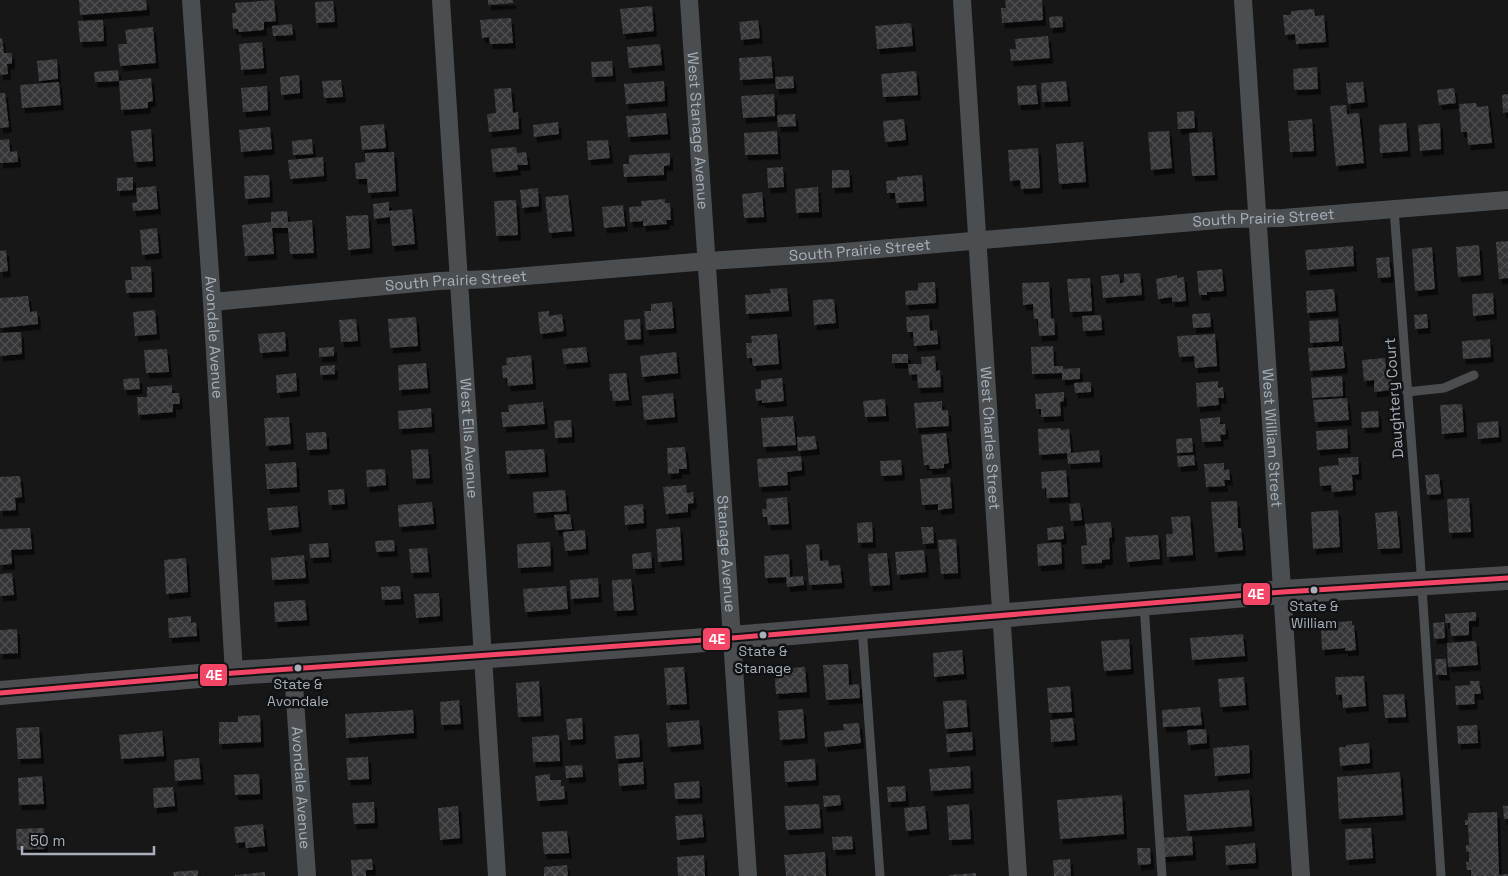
<svg xmlns="http://www.w3.org/2000/svg" width="1508" height="876" font-family="'Space Grotesk',sans-serif">
	<defs>
		<pattern id="building-cross-hatch" width="8" height="8" patternUnits="userSpaceOnUse" patternTransform="scale(1.25)"><rect width="8" height="8" fill="#353537"/><path d="M0 0l8 8M0 8l8-8" fill="none" stroke="#4f5052"/></pattern>
		<filter id="shadow"><feDropShadow dx="3" dy="5.5" stdDeviation="0" flood-color="#0009"/></filter>
	</defs>
	<rect width="100%" height="100%" fill="#171718"/>
	<!-- building -->
	<path fill="url(#building-cross-hatch)" filter="url(#shadow)" d="M79,0H146L147,10L80,15Z
		M274,0L276,21L264,22V30L239,32L238,29H233L232,13H236L235,3Z
		M488,0H513V3L488,5Z
		M1005,0H1042L1043,20L1002,23L1001,8H1006Z
		M333,1L335,22L316,23L315,2Z
		M652,6L654,31L623,34L620,9Z
		M1314,9L1315,16L1324,15L1326,42L1296,44L1295,34L1285,35L1283,15H1290L1292,11Z
		M1062,16L1063,27L1050,28L1049,17Z
		M511,18L513,43L490,44L489,37L482,38L480,20Z
		M103,20L104,41L80,42L78,21Z
		M758,20L760,38L741,40L739,22Z
		M911,23L913,46L877,49L875,26Z
		M292,24L293,35L273,36L272,26Z
		M153,27L156,63L120,66L118,44H127L125,30Z
		M1048,36L1050,58L1011,61L1010,49H1016L1015,39Z
		M2,38L4,53H12V64H7L8,74L0,75V39Z
		M262,42L264,68L241,70L239,44Z
		M660,44L662,65L629,68L627,47Z
		M771,56L773,78L740,80L739,58Z
		M57,59L58,79L39,81L37,61Z
		M612,61L613,76L592,77L591,62Z
		M1317,67L1318,89L1294,90L1293,69Z
		M118,70L119,81L95,82L94,72Z
		M916,71L918,95L883,97L881,74Z
		M299,75L300,93L281,95L280,77Z
		M793,76L794,88L776,89L775,77Z
		M151,78L153,101L148,102V108L121,110L119,81Z
		M341,80L343,97L324,98L322,81Z
		M664,81L665,101L626,104L624,84Z
		M1066,81L1068,101L1042,102L1041,83Z
		M59,82L61,105L22,108L20,85Z
		M1363,82L1365,102L1348,104L1346,83Z
		M1036,85L1038,104L1018,105L1017,86Z
		M267,86L268,110L243,112L241,88Z
		M511,88L513,113L518,112L519,129L489,132L487,114L496,113L494,89Z
		M1454,88L1456,103L1439,105L1437,90Z
		M0,93H5L9,127L0,128Z
		M774,94L775,116L743,118L741,96Z
		M1508,94V112L1503,113L1502,95Z
		M1476,103L1477,107L1488,106L1492,143L1468,145L1467,132H1461L1459,104Z
		M1346,105L1347,114L1359,113L1364,163L1336,166L1330,106Z
		M1194,111L1195,128L1178,129L1177,112Z
		M666,113L668,134L628,137L626,116Z
		M795,114L796,126L778,127L777,115Z
		M904,119L906,140L885,142L883,121Z
		M1312,119L1314,151L1290,152L1288,121Z
		M558,122L559,134L534,137L533,125Z
		M1406,123L1408,151L1380,153L1379,125Z
		M1440,123L1441,149L1420,151L1418,125Z
		M384,124L386,148L362,150L360,126Z
		M270,127L272,149L241,152L239,130Z
		M151,129L153,161L134,162L131,131Z
		M777,131L778,154L745,155L744,133Z
		M1169,131L1172,168L1151,170L1148,132Z
		M1212,132L1215,175L1192,176L1189,133Z
		M9,139L10,152L17,151L18,162L0,163V140Z
		M312,139L313,154L293,155L292,141Z
		M608,140L610,158L588,160L587,141Z
		M1083,142L1086,182L1059,184L1056,144Z
		M516,147L517,153L526,152L528,165H517L518,170L493,172L491,149Z
		M1038,148L1040,188L1021,189L1020,180L1010,181L1008,150Z
		M394,152L396,191L368,193L367,179H356L355,163L365,162V153Z
		M670,153V165L664,166V175L624,177L623,164H629V155Z
		M323,157L324,176L290,179L288,160Z
		M783,167L784,187L768,188L767,168Z
		M832,170H849L850,187L832,188Z
		M269,175L270,197L245,199L244,176Z
		M922,175L924,201L896,203L895,193H887L886,181L897,180V177Z
		M133,177V190L117,191V178Z
		M156,186L158,209L133,211L132,203L137,202L136,188Z
		M818,187L819,212L796,213L795,189Z
		M538,188L539,206L522,208L520,190Z
		M762,192L764,217L744,218L742,194Z
		M568,195L572,231L549,233L545,197Z
		M665,199V203H670L671,220H666L667,224L643,226V221L630,222L629,207L642,206L641,201Z
		M516,200L518,235L496,236L494,201Z
		M389,202V211L412,209L415,244L392,246L390,217L374,219L373,204Z
		M623,205L625,226L604,228L602,207Z
		M287,211L288,222L312,220L314,253L290,254L288,228H272L274,254L245,256L242,225L271,222V212Z
		M368,215L370,248L348,250L346,216Z
		M157,228L159,253L142,255L140,230Z
		M1508,241V278L1499,279L1496,242Z
		M1479,245L1481,275L1458,277L1456,247Z
		M1353,246L1354,266L1307,270L1305,250Z
		M1432,247L1435,289L1415,291L1412,249Z
		M6,250L8,271L0,272V251Z
		M1389,257L1391,277L1378,278L1376,258Z
		M151,266L152,292L126,293L125,280H132L131,267Z
		M1222,269L1224,291L1207,292V295H1199L1197,271Z
		M1140,273L1142,295L1103,298L1101,276L1119,274L1120,283H1122L1124,282V274Z
		M1177,275V278L1184,277L1186,301L1172,302V297L1158,299L1156,279Z
		M1090,278L1092,311L1070,312L1067,279Z
		M935,282L936,303L906,305L905,291L918,290V283Z
		M1049,282L1051,319L1054,318L1055,335L1039,336L1038,319H1034L1033,304L1023,305L1022,283Z
		M787,288L789,311L746,314L745,295L771,293L770,289Z
		M1334,289L1336,311L1307,313L1306,291Z
		M1493,293L1494,314L1473,316L1472,294Z
		M28,296L30,312L37,311L38,324L0,328V298Z
		M834,299L836,323L814,325L813,300Z
		M672,302L674,328L646,330L644,311H651V304Z
		M155,310L157,334L135,336L133,312Z
		M549,311V316L562,314L564,331L540,334L538,312Z
		M1210,313L1211,327L1193,328L1192,314Z
		M1427,314L1428,328L1415,329L1414,315Z
		M929,315L930,331L937,330L938,344L914,346L913,332H907L906,317Z
		M1101,315L1102,330L1083,331L1082,316Z
		M416,317L418,346L390,348L388,319Z
		M356,319L358,341L341,342L339,320Z
		M640,319L641,339L625,340L624,320Z
		M1338,319L1339,341L1310,343L1309,321Z
		M21,332L22,354L0,356V333Z
		M285,332L286,351L260,353L258,334Z
		M777,334L779,364L753,366L752,358H747L746,343H752L751,336Z
		M1215,334L1217,366L1195,368L1194,356L1179,357L1177,336Z
		M1490,339L1491,357L1463,359L1462,341Z
		M1053,346L1054,366H1063V369L1080,368V379L1062,380V373L1032,374L1031,347Z
		M1343,346L1345,368L1310,371L1308,348Z
		M334,347V356L319,357V348Z
		M586,347L588,362L564,364L562,349Z
		M167,349L169,372L146,373L144,350Z
		M676,352L678,373L642,377L640,356Z
		M892,354H908V363H892Z
		M531,355L533,384L508,386L507,378H503L502,366L507,365L506,358Z
		M935,356L936,371L940,370L941,387L918,388L917,374L909,375L908,364H922L921,357Z
		M1385,358L1387,379H1392L1393,390L1374,392V380L1364,381L1362,360Z
		M426,363L428,388L399,390L398,365Z
		M335,365V374L320,375V366Z
		M296,373L297,391L277,393L276,375Z
		M626,373L629,400L613,401L612,391H610L609,374Z
		M1342,376L1343,396L1312,398L1311,378Z
		M139,378L140,389L124,390L123,379Z
		M782,378L784,401L762,403V400L756,401L755,389H761V380Z
		M1218,381V388L1223,387L1224,398H1218L1219,405L1197,407L1196,383Z
		M1091,382V392L1075,393L1074,383Z
		M172,385V393H179L180,404H173V412L138,415L137,397H147V387Z
		M1064,392V401L1060,402L1061,416L1041,417V409H1036L1035,394Z
		M673,393L675,417L644,420L642,396Z
		M1347,398L1349,420L1315,422L1313,400Z
		M885,399L886,416L865,417L863,401Z
		M942,401V410H948L949,426L916,428L914,403Z
		M543,402L545,424L503,427L501,412H509L508,405Z
		M1462,404L1464,432L1442,434L1440,405Z
		M431,408L432,427L399,429L398,411Z
		M1378,411L1379,427L1362,428L1361,412Z
		M793,416L796,445L763,447L761,418Z
		M289,417L291,444L266,446L264,418Z
		M1220,417V424H1225L1226,434L1220,435L1221,441L1202,442L1200,419Z
		M571,420L572,437L555,438L554,421Z
		M1498,421L1499,437L1478,439L1477,423Z
		M1060,428L1061,430L1069,429L1071,453L1099,450L1100,462L1068,464L1067,453L1039,455L1038,429Z
		M1347,429L1348,448L1317,450L1316,431Z
		M326,432L327,449L307,450L306,433Z
		M946,433L949,463L944,464V468L930,469L929,465H924L921,435Z
		M815,436L817,449L798,451L797,437Z
		M1192,438L1193,452L1177,453L1176,439Z
		M685,447L687,469H679V473L668,474L667,448Z
		M428,449L430,478L413,479L411,450Z
		M544,449L546,472L507,474L505,451Z
		M1194,455L1195,465L1178,467L1177,456Z
		M801,456L802,470L787,472L788,485L759,487L757,459Z
		M1358,457L1359,474L1352,475L1353,490L1332,492L1331,485L1320,486L1319,467L1339,465L1338,458Z
		M901,460L902,475L881,476L880,461Z
		M296,462L297,487L267,489L265,464Z
		M1224,463V470L1229,469L1230,480H1224L1225,486L1206,487L1204,464Z
		M385,469L386,485L367,487L366,470Z
		M1066,470L1068,497L1047,498L1046,488L1042,489L1041,472Z
		M1439,474L1441,494L1427,495L1425,475Z
		M20,476L22,497L15,498L16,510L0,511V477Z
		M950,477L952,508L938,510V504L922,505L920,479Z
		M686,485L687,493L693,492L694,503L688,504V512L666,514L663,487Z
		M344,489L345,504L329,505L328,490Z
		M565,490L567,511L534,513L533,492Z
		M787,497L789,524L768,525L767,517H763L762,509H767L766,499Z
		M1469,498L1471,532L1449,533L1447,499Z
		M1237,501L1238,528H1241L1243,550L1215,552L1211,502Z
		M432,502L434,524L399,527L398,505Z
		M1080,503L1082,520L1071,521L1069,504Z
		M643,504L644,523L625,525L624,506Z
		M297,506L299,527L269,530L267,508Z
		M1338,510L1340,547L1313,549L1311,512Z
		M1397,511L1400,548L1378,549L1375,513Z
		M570,514L572,529L556,530L554,515Z
		M1190,516L1193,555L1167,557L1166,534H1173L1171,517Z
		M872,522L873,542L858,543L857,523Z
		M1111,522L1112,537L1109,538L1110,559L1102,560V563L1082,564L1081,546L1087,545L1085,524Z
		M1063,526L1064,539L1048,540L1047,528Z
		M680,527L682,560L658,562L656,529Z
		M921,527H933L934,543L923,544Z
		M30,528L32,549L11,550L12,564L0,565V529Z
		M585,530L586,549L565,551L563,532Z
		M1158,535L1160,559L1127,562L1125,537Z
		M956,539L958,573L941,574L938,540Z
		M394,540L395,551L376,552L375,541Z
		M550,542L551,566L518,568L517,544Z
		M1061,542L1062,564L1038,566L1037,544Z
		M328,543L329,557L310,558L309,544Z
		M819,544L820,561L828,560L829,566L840,565L842,583L809,585L806,545Z
		M427,548L429,572L411,573L409,549Z
		M924,550L926,572L897,575L895,552Z
		M651,552L652,568L633,569L632,554Z
		M887,553L890,585L870,586L868,554Z
		M789,554L790,577L803,576L804,585L787,587L786,577L765,578L764,556Z
		M304,555L306,578L272,580L271,558Z
		M186,558L188,592L166,594L164,560Z
		M12,573L14,595L0,596V574Z
		M598,578L599,597L571,599L570,580Z
		M631,579L634,610L614,611L612,580Z
		M400,586L401,599L382,600L381,587Z
		M566,586L568,609L525,612L523,589Z
		M439,593L440,616L416,618L414,594Z
		M305,600L307,620L275,622L274,602Z
		M1476,612V621H1469V635L1451,636L1450,623H1445V614Z
		M191,616V623L196,622L197,636L169,638L168,618Z
		M1352,621V625H1354L1356,650L1345,651V648L1322,650L1321,628L1325,627L1324,623Z
		M1444,622L1445,638L1434,639L1433,623Z
		M17,629L18,653L0,654V630Z
		M1243,634L1245,656L1192,660L1190,638Z
		M1129,639L1131,669L1104,671L1101,641Z
		M1476,641L1478,665L1448,667L1447,643Z
		M962,650L964,674L934,677L933,653Z
		M1435,659H1446L1447,675H1436Z
		M848,664L849,685L859,684L860,698L826,700L823,665Z
		M684,667L687,704L667,705L664,668Z
		M805,667L807,692L776,694L774,669Z
		M1364,676L1366,706L1343,708L1342,695H1336L1335,677Z
		M1244,677L1246,705L1220,707L1218,679Z
		M539,681L541,716L518,717L516,683Z
		M1470,681H1479L1481,694H1474L1475,704L1456,705L1455,686L1470,685Z
		M1070,686L1072,712L1049,713L1047,688Z
		M1404,694L1406,717L1385,718L1383,695Z
		M459,700L461,724L441,725L440,702Z
		M966,700L968,727L945,729L943,701Z
		M1200,707L1202,725L1163,727L1162,710Z
		M803,709L805,738L780,740L778,711Z
		M413,710L414,733L346,738L345,714Z
		M260,715L261,742L219,744V722H238V716Z
		M582,718L583,739L568,740L566,719Z
		M1073,718L1075,740L1051,742L1050,720Z
		M699,720L701,744L668,747L666,723Z
		M859,723L861,743L825,747L824,732L844,730L843,724Z
		M1477,725L1478,743L1458,744L1457,726Z
		M39,727L41,758L18,759L16,728Z
		M1206,729L1207,743L1188,745L1187,730Z
		M162,731L164,756L121,759L119,735Z
		M972,732L973,750L947,752L946,734Z
		M639,734L640,757L616,759L614,736Z
		M559,735L560,761L533,762L532,737Z
		M1369,743L1370,763L1340,766L1339,747H1346V745Z
		M1249,745L1250,773L1215,776L1213,748Z
		M368,757L369,779L348,780L346,758Z
		M199,758L201,779L175,781L174,760Z
		M815,759L816,780L785,782L784,761Z
		M643,762L644,784L619,786L618,764Z
		M582,765L583,777L566,778L565,766Z
		M970,766L971,788L931,791L929,769Z
		M1400,772L1403,815L1339,819L1337,777Z
		M259,774L260,794L235,795L234,775Z
		M550,774V780H561V786H564L565,799L537,801L535,776Z
		M42,776L44,804L19,805L18,778Z
		M699,781L700,798L675,799L674,783Z
		M905,786L906,801L888,802L887,787Z
		M173,787L175,806L154,808L153,788Z
		M1249,790L1252,826L1187,831L1184,795Z
		M840,795L841,805L824,807L823,796Z
		M1122,795L1124,834L1060,839L1057,800Z
		M374,802L375,823L354,824L352,803Z
		M819,804L821,828L786,830L784,806Z
		M969,804L971,839L949,840L947,806Z
		M458,806L460,838L440,840L438,808Z
		M925,806L927,829L906,831L904,808Z
		M1503,806H1508V819H1504Z
		M1497,812L1499,875L1508,874V876H1471V870H1467L1466,862H1469V851L1466,852V845H1469L1468,825H1465V820H1468V813Z
		M702,814L704,837L677,840L675,816Z
		M263,824L265,846L246,848L245,842L236,843L234,827Z
		M44,828L45,849L17,850L16,829Z
		M1371,828L1373,858L1346,860L1345,829Z
		M567,831L569,853L544,854L542,832Z
		M852,836L853,849L833,850L832,837Z
		M1192,836L1193,855L1163,857L1161,838Z
		M1255,843L1256,863L1226,865L1225,846Z
		M1137,848H1150L1151,864L1138,865Z
		M825,852L826,876H786L784,855Z
		M704,855L705,876H678L677,857Z
		M372,859L373,870H366V876H352L351,860Z
		M1070,859L1071,876H1054L1053,860Z
		M567,865L568,876H544V867Z
		M198,870V876H174L173,872Z
		M265,872V876H235V875Z
		M976,873V876H949V875Z"/>
	<g fill="none" stroke-linecap="round" stroke-linejoin="round">
		<!-- lane -->
		<path stroke="#4b4e51" stroke-width="9" d="M1394,209L1420,557L1441,876
			M1407,392L1444,388L1474,375
			M1144,604L1162,876
			M862,627L880,876"/>
		<!-- street -->
		<g stroke="#4b4e51" stroke-width="18">
			<path id="s1" d="M191,0L212,302L234,673"/>
			<path id="s2" d="M441,0L497,876"/>
			<path id="s3" d="M689,0L748,876"/>
			<path id="s4" d="M962,0L1018,876"/>
			<path id="s5" d="M1243,0L1301,876"/>
			<path id="s6" d="M212,302L439,281L491,279L708,261L832,253L1229,219L1283,218L1508,200"/>
			<path id="s7" d="M293,670L307,876"/>
		</g>
		<!-- secondary -->
		<path stroke="#4a4c4f" stroke-width="24" d="M0,693L234,673L464,658L732,638L1283,592L1508,578"/>
		<!-- bus-1 casing -->
		<g stroke="#111214" stroke-width="9">
			<path id="bus-1" d="M0,693L234,673L732,638L1283,592L1508,578"/>
		</g>
		<!-- bus-1 -->
		<use href="#bus-1" stroke="#f34667" stroke-width="5"/>
	</g>
	<!-- markers -->
	<g fill="#a7b0ba" stroke="#111214" stroke-width="2">
		<circle cx="1314" cy="590" r="4.5"/>
		<circle cx="763" cy="635" r="4.5"/>
		<circle cx="298" cy="668" r="4.5"/>
	</g>
	<g text-anchor="middle" stroke-width="5" stroke-linejoin="round" paint-order="stroke">
		<!-- bus labels -->
		<g font-size="14" fill="#a7b0ba" stroke="#111214">
			<text x="1314" y="611">State &amp;<tspan x="1314" dy="17">William</tspan></text>
			<text x="763" y="656">State &amp;<tspan x="763" dy="17">Stanage</tspan></text>
			<text x="298" y="689">State &amp;<tspan x="298" dy="17">Avondale</tspan></text>
		</g>
		<!-- street labels -->
		<g font-size="15" fill="#a7b0ba" stroke="#111214">
			<text dy="5" stroke="none"><textPath href="#s3" startOffset="131">West Stanage Avenue</textPath></text>
			<text dy="5" stroke="none"><textPath href="#s6" startOffset="1055">South Prairie Street</textPath></text>
			<text dy="5" stroke="none"><textPath href="#s6" startOffset="650">South Prairie Street</textPath></text>
			<text dy="5" stroke="none"><textPath href="#s6" startOffset="245">South Prairie Street</textPath></text>
			<text dy="5" stroke="none"><textPath href="#s1" startOffset="338">Avondale Avenue</textPath></text>
			<text transform="translate(1394 398) rotate(-94)" y="5">Daughtery Court</text>
			<text dy="5" stroke="none"><textPath href="#s2" startOffset="439">West Ells Avenue</textPath></text>
			<text dy="5" stroke="none"><textPath href="#s4" startOffset="439">West Charles Street</textPath></text>
			<text dy="5" stroke="none"><textPath href="#s5" startOffset="439">West William Street</textPath></text>
			<text dy="5" stroke="none"><textPath href="#s3" startOffset="555">Stanage Avenue</textPath></text>
			<text dy="5" stroke="none"><textPath href="#s7" startOffset="118">Avondale Avenue</textPath></text>
		</g>
	</g>
	<g stroke="#111214" stroke-width="2">
		<rect x="1242" y="582" width="29" height="24" rx="5" fill="#f34667"/>
		<rect x="702" y="627" width="29" height="24" rx="5" fill="#f34667"/>
		<rect x="199" y="663" width="29" height="24" rx="5" fill="#f34667"/>
	</g>
	<g font-size="14" text-anchor="middle" font-weight="bold" fill="#fff">
		<text x="1256" y="599">4E</text>
		<text x="717" y="644">4E</text>
		<text x="214" y="680">4E</text>
	</g>
	<!-- scale -->
	<path d="M22 846v8h132v-8" fill="none" stroke="#a7b0ba" stroke-width="2.5"/>
	<text x="30" y="846" font-size="15" fill="#a7b0ba" stroke="#111214" stroke-width="4" paint-order="stroke">50 m</text>
</svg>
